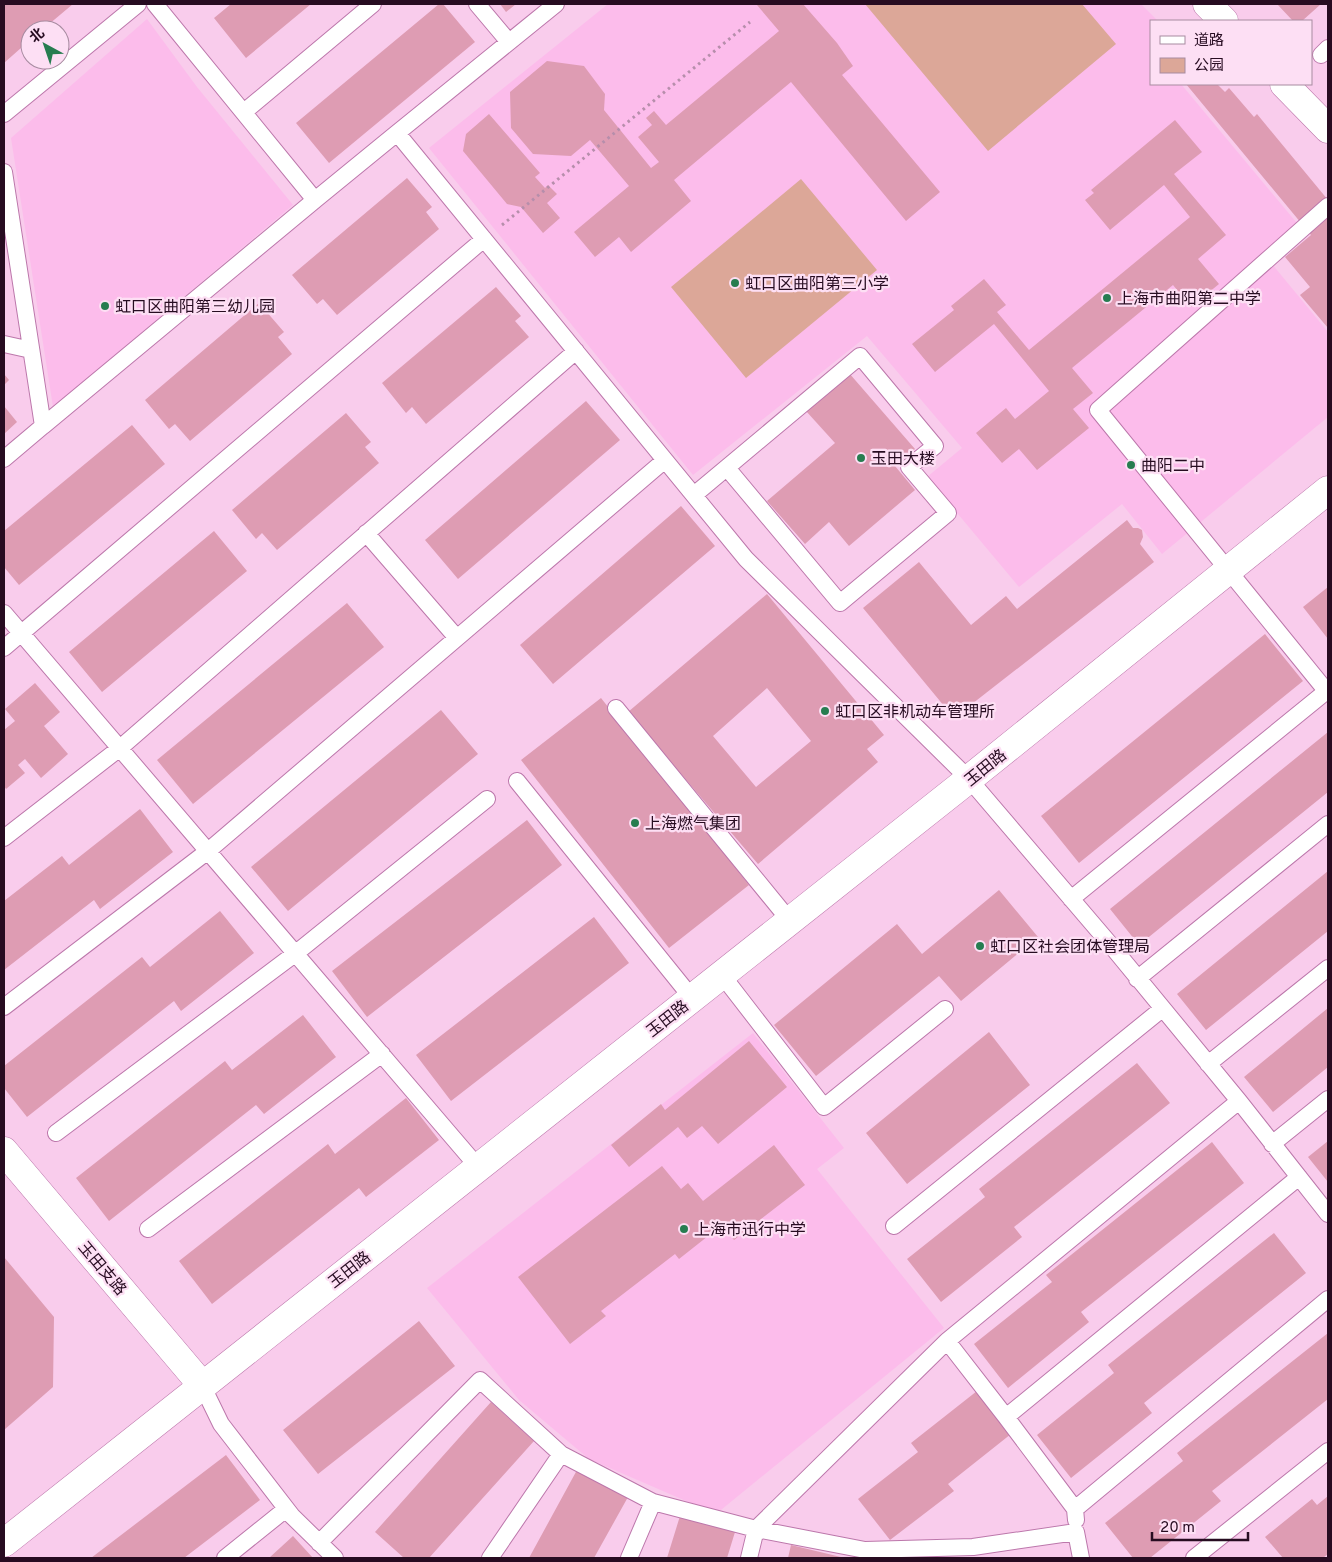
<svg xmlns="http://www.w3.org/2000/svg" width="1332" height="1562" font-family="Overpass,'Noto Sans SC',sans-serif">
	<rect width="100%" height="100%" fill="#f9ccec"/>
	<!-- built -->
	<path fill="#fcbceb" d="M608,4H1141L1158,21H1151V84H1181L1306,234L1272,264L1328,332V417L1162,554L1122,504L1019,587L927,477L962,448L867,336L693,475L429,148Z
		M147,19L197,87L293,205L53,407L11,138Z
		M753,1033L844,1148L817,1169L944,1328L716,1514L589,1459L519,1400L427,1288Z"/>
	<!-- park -->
	<path fill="#dca798" d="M865,4H1082L1116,44L988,151Z
		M801,179L877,270L746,378L671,287Z"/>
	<!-- building -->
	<path fill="#de9cb3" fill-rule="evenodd" d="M4,4H73L42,30H30V40L4,63Z
		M231,4H311L246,58L214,18Z
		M439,4H443L475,42L329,163L296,123Z
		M500,4H516L506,12Z
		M758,4H803L837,43L853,66L842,75L940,192L906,221L791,82L674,180L691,201L631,252L619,237L595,257L574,232L629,186L590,140L571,156L533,154L511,128L510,92L547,61L584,66L605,94L604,110L651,168L659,162L638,137L652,125L646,118L654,111L666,125L779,31L757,5Z
		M1277,4H1321L1302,21H1293Z
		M1186,84H1217L1225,92L1229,88L1254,117L1257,114L1328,200V328L1300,295L1310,287L1285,257L1311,235Z
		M489,114L540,173L535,177L545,188L548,185L557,194L547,203L560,218L543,233L521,207L507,204L463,151L466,134Z
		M1175,120L1202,152L1174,174L1226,235L1198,259L1219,284L1191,307L1173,285L1072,368L1093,393L1073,409L1089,428L1037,470L1019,449L1002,463L976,433L1006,408L1015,419L1049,391L994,324L935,372L912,344L954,310L951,306L984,279L1006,305L997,312L1029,350L1190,217L1164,185L1110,230L1085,200L1094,193L1091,190Z
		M407,178L432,207L426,212L439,229L337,315L323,299L317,304L292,275Z
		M496,287L521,316L515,321L529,337L426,424L412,407L406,413L382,383Z
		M259,303L284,332L278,337L292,354L190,441L175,424L169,429L145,400Z
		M849,373L915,449L895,466L915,490L849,546L829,522L805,544L767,501L835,443L806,411Z
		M4,374L9,380L4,385Z
		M586,401L620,440L458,579L425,540Z
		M4,406L17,422L4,434Z
		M346,413L371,442L365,447L379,463L277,550L262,533L256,539L232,510Z
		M132,425L165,464L19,585L4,567V531Z
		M681,506L715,546L553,684L520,645Z
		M1127,520L1133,528H1138L1142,530L1143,537L1140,544L1154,562L954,718L863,608L919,562L971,625L1006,596L1017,609Z
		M214,531L247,571L102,692L69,652Z
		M1328,587V639L1303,607Z
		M767,594L884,735L867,749L878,762L758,864L628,712ZM767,688L811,741L756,787L713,736Z
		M347,603L384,647L193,804L157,760Z
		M1265,634L1303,681L1079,863L1041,816Z
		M35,683L60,712L44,726L68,754L41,778L25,759L18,765L25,773L6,789L4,786V730L15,721L5,709Z
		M601,698L749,885L669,948L521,760Z
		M441,710L478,754L288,911L251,867Z
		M1328,732V792L1139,945L1110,909Z
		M140,809L173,852L100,909L94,900L4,970V901L62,856L69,865Z
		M527,820L562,865L367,1017L332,971Z
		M1328,871V931L1206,1030L1177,994Z
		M999,890L1038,937L961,1001L939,976L816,1076L774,1025L897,924L922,954Z
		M220,911L254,953L181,1011L174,1001L27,1117L4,1088V1066L142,957L150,967Z
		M594,917L629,963L451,1101L416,1055Z
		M1328,1008V1067L1273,1112L1244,1077Z
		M303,1015L336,1057L264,1114L256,1105L109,1221L76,1178L225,1061L232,1070Z
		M989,1032L1030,1085L907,1184L866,1133Z
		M749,1041L787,1087L718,1144L702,1126L687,1138L678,1127L629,1167L611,1145L661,1104L665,1110Z
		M1137,1063L1170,1103L1014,1227L1022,1237L941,1302L907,1259L985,1197L979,1189Z
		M406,1098L439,1140L366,1197L359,1188L212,1304L179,1261L328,1144L335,1154Z
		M1328,1141V1182L1308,1157Z
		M1212,1142L1244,1183L1081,1312L1089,1322L1008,1388L974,1344L1052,1282L1046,1275Z
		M774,1145L805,1185L734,1240L722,1225L679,1259L675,1254L601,1311L606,1316L570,1344L518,1277L662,1166L681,1189L688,1183L703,1201Z
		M1274,1233L1306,1273L1144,1403L1152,1413L1071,1478L1037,1435L1114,1373L1108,1365Z
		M4,1257L54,1317L53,1387L4,1430Z
		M419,1321L455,1366L318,1474L283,1430Z
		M1328,1333V1399L1212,1491L1221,1501L1150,1558H1133L1105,1523L1183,1461L1177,1453Z
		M977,1391L1011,1434L948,1484L954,1491L890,1540L858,1499L918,1452L911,1443Z
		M491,1402L534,1441L429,1558H404L375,1532Z
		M226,1455L260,1500L184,1558H91Z
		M577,1470L628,1497L594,1558H529Z
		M1328,1496V1554L1323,1558H1283L1265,1537L1312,1499L1317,1505Z
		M680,1516L735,1532L727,1558H667Z
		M293,1536L313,1558H269Z
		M791,1545L845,1558H788Z"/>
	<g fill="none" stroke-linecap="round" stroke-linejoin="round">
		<!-- service casing -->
		<g stroke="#bc77ab" stroke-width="18">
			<path id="service" d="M155,4L315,200L397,133L746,559L969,779L1109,943L1239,1101L1328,1214
				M477,4L509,42
				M1321,55L1328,48
				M244,112L373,4
				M4,114L138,4
				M397,133L556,4
				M4,172L43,426L315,200
				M1328,206L1098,410L1328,693
				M4,344L31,350
				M4,459L43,426
				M694,495L860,356L935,446L909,467L948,513L840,603L727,468
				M366,533L457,638
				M4,613L478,1167
				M4,648L484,239
				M616,708L790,921
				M517,781L692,998
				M4,838L120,748L576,351
				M1071,899L1328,690
				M722,975L824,1107L945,1009
				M1137,979L1328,824
				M4,1007L208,851L665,460
				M1208,1064L1328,968
				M56,1133L296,953L487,799
				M1272,1144L1328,1099
				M894,1226L1162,1009
				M148,1229L382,1054
				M202,1385L221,1424L292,1516L335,1558
				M1006,1417L1299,1177
				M1075,1509L1006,1417L947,1341L1239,1101
				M1076,1520L1075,1509L1328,1299
				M319,1543L480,1380L561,1454L653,1502L756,1529L865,1550L973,1547L1076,1532L1081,1558
				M225,1558L286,1509
				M490,1558L561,1454
				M629,1558L653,1502
				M749,1558L756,1529L947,1341
				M1194,1558L1328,1451"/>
		</g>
		<!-- minor casing -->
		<g stroke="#bc77ab" stroke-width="29">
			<path id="minor" d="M4,1151L202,1385"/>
		</g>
		<!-- tertiary casing -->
		<g stroke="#bc77ab" stroke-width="29">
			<path id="tertiary" d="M1207,4L1224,21
				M1284,84L1328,129
				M4,1543L969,779L1328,490"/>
		</g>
		<!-- path -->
		<path stroke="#b68eab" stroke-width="3" stroke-dasharray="2.5 4" stroke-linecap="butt" d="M502,225L750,22"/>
		<!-- service -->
		<use href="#service" stroke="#fff" stroke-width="16"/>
		<!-- minor -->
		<use href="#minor" stroke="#fff" stroke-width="28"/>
		<!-- tertiary -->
		<use href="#tertiary" stroke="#fff" stroke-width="28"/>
	</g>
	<!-- markers -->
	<g fill="#277d50" stroke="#fddff4" stroke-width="2">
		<circle cx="735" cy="283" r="5"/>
		<circle cx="1107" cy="298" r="5"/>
		<circle cx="105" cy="306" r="5"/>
		<circle cx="861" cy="458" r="5"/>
		<circle cx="1131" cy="465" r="5"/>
		<circle cx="825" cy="711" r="5"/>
		<circle cx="635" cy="823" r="5"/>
		<circle cx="980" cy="946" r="5"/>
		<circle cx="684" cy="1229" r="5"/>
	</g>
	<g text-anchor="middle" stroke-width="4.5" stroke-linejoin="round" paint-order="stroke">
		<!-- poi labels -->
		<g font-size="16" fill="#270c21" stroke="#fddff4" text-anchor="start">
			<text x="745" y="289">虹口区曲阳第三小学</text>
			<text x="1117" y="304">上海市曲阳第二中学</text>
			<text x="115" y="312">虹口区曲阳第三幼儿园</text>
			<text x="871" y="464">玉田大楼</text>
			<text x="1141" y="471">曲阳二中</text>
			<text x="835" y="717">虹口区非机动车管理所</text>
			<text x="645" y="829">上海燃气集团</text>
			<text x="990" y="952">虹口区社会团体管理局</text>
			<text x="694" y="1235">上海市迅行中学</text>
		</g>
		<!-- street labels -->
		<g font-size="16" fill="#270c21" stroke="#fddff4">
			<text transform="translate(985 767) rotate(-39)" y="6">玉田路</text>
			<text transform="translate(667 1018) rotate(-38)" y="6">玉田路</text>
			<text transform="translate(103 1268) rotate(50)" y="6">玉田支路</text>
			<text transform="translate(349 1269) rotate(-38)" y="6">玉田路</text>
		</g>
	</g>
	<!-- border -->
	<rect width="1332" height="1562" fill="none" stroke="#270c21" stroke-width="10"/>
	<!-- legend -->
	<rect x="1150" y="20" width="162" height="65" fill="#fddff4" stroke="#a78ba0"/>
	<rect x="1160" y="36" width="25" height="8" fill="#ffffff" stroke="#a78ba0"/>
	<text x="1194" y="45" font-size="15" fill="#270c21">道路</text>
	<rect x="1160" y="58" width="25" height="15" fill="#dca798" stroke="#a78ba0"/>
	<text x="1194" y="70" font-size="15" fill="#270c21">公园</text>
	<!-- north arrow -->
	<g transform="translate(45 45) rotate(320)"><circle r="24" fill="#fddff4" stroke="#a78ba0"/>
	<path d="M0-4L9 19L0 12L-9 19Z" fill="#277d50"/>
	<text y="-8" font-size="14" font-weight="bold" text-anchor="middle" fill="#270c21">北</text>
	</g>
	<!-- scale -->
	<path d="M1152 1532v8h96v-8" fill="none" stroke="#270c21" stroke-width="2.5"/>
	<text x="1160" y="1532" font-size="15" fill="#270c21" stroke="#fddff4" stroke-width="4" paint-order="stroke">20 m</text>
</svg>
